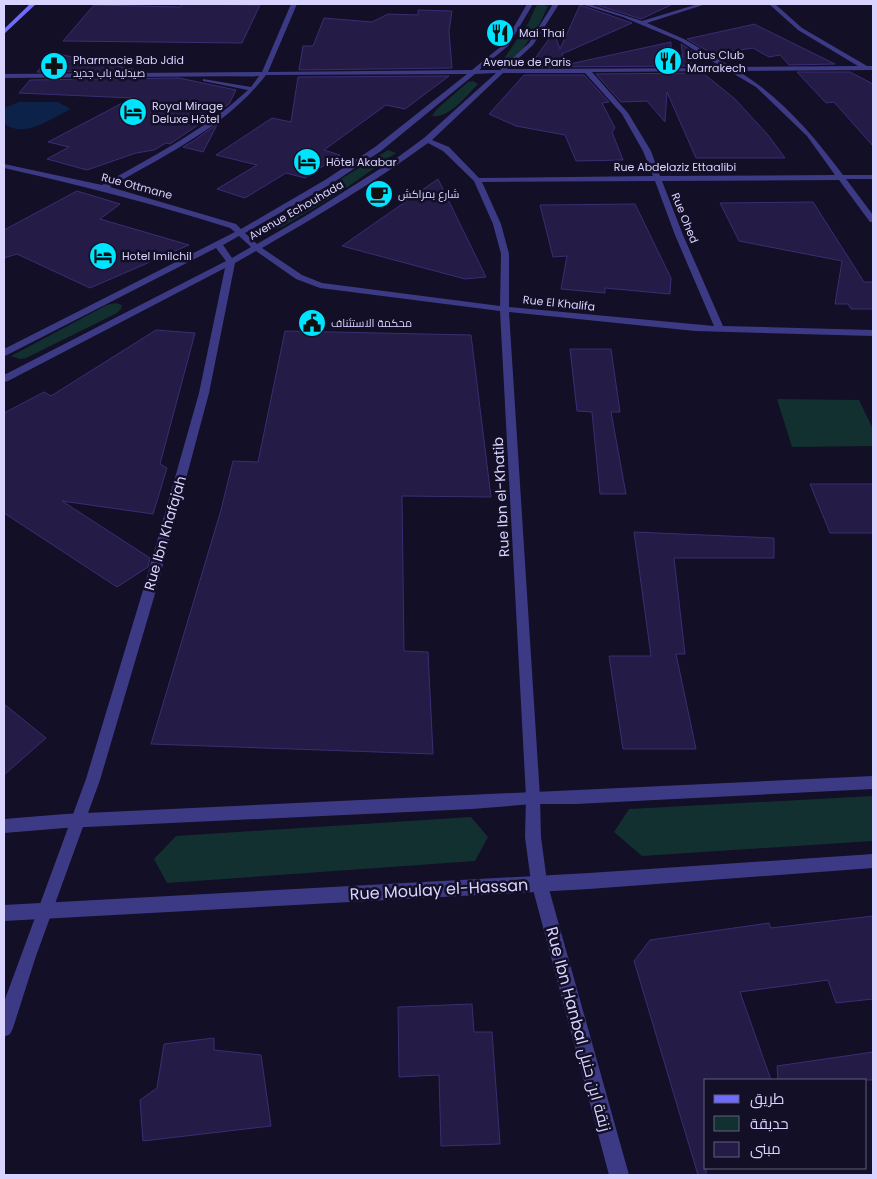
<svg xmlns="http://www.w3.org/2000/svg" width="877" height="1179" font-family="Poppins,Cairo,sans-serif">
	<rect width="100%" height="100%" fill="#130f26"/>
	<!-- green -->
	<path fill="#12302f" d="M541,4L548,6L540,23L514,62L505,63L503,60L529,22L536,6Z
		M473,81L478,84C467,95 449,119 432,116L437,109L468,82Z
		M388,150L396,153L339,193L282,227L274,229L268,228V224Z
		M116,303L122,305L121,309L117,313L26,358L20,359L11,356L107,305Z
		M777,399L859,400L873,429V446L792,447Z
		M873,796V841L642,856L614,832L629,809Z
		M471,817L488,837L475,861L167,883L154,859L176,836Z"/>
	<!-- water -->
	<path fill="#0c2248" d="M19,102H58L71,109C52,118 23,140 4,123V108Z"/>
	<!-- building -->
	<path fill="#241b47" stroke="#3b2d73" d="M183,4L260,5L242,43L63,41L94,5L180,7Z
		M594,4H673L641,19Z
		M580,5L632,23L562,54L565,65L671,42V47L683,57L681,44L700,56L685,58L695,66L529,67L554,32L560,49Z
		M418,10L452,11L449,31L452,68L299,70L303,46H313L324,18L372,22L388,14L418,15Z
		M755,24L756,25L835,64L789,65L780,55L769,57L753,48L713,54L687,39Z
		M53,53L142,71L37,72Z
		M797,72H850L873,84V146L834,102L826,103Z
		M703,73L735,99L768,135L785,158H696L667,92L665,122L647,101L621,102L596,74Z
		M524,75H584L609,102L602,103L615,128L612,132L623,160L576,161L565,135L516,126L489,114Z
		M449,76L405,109L386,105L324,150L340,155L305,178L286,173L245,198L217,189L257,165L216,155L272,118L291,122L298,77Z
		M179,78L236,90L229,104L170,144L166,143L154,150L136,153L87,170L47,159L69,147L48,142L132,98L19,93L30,80Z
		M218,123L203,152L183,147L195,140Z
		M438,179L486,277L465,279L342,246Z
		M77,191L120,204L100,219L189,245L90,288L17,254L4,258V230Z
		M813,202L864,282H873V309H851L848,304H835L842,261L739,241L720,203Z
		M635,204L671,278L670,294L605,288V293L561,289L567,256L553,257L540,205Z
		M156,330L195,333L160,464L167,468L153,514L62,501L150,558L148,567L117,587L4,513V413L44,392L51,396Z
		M285,331L471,335L491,497L402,496L404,651L428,652L433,754L151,744L221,510L233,461L258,462Z
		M570,349H611L620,412H611L626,494H600L592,412L577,411Z
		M810,484H873V533H830Z
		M634,532L774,538V558H674L685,654H676L696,749H623L609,656H651Z
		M4,704L46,738L4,775Z
		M873,916V999L836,1003L828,980L740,992L771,1080H706V1175H698L634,961L650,940L769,923L771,928Z
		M472,1004L474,1032H492L500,1144L441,1146L439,1075L399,1077L398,1007Z
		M214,1038V1050L261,1055L271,1126L143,1141L140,1100L157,1088L164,1044Z
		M873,1052V1080H778L777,1066Z"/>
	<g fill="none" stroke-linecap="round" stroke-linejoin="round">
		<!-- minor -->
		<path fill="#3d3a85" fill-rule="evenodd" d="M291,4H297L268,72L472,70L504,44L527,4H533L508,46L479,70H500L529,43L553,4H559L533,45L507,69L723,68L680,41L623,17L581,4H589L642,21L698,4H706L647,23L684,39L732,67L858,66L798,30L769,4H775L802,28L867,66H873V70L738,71C781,97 813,135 843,175H873V179H846L873,215V222H870L839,180L662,181L683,235L723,326L873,330V336L695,331L509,312L540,797L541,837L547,882L629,1175H609L531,882L525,837L526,797L500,311L320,288L296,279L256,251L235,263L209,393L157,587L100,780L36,956L13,1028L10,1034L4,1037V1002L86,779L144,587L199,393L225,268L8,381L4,382V375L226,261L216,248L7,355L4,356V349L235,232L230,228C155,204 80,185 4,168V164L102,185C153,156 205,130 248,90L203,81V79L251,87L259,76L4,78V74L262,72ZM729,71L756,87L807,136L835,175L660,176L651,151L628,113L592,72ZM496,73L424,138L394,160L307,215L257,244L245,233L331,184L381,151L475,74ZM503,73H585L622,114L643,151L653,176L479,178L449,147L432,140ZM467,74L375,147L325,180L241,229L236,224L110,187C165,155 226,127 266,75ZM428,143L443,151L474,181L493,224L501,254L500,306L322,283L302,275L262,248C319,215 375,182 428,143ZM655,181L675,235L714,326L509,307V254L501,224L482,182ZM239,236L251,247L232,258L223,245Z"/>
		<!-- tertiary -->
		<path fill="#3d3a85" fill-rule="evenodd" d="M873,776V789L576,804H533L472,809L65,828L4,833V819L65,814Z
			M873,854V868L589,889L4,921V905L589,873Z"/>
		<!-- secondary -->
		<path fill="#6f6bff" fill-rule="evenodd" d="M30,4H36L4,34V29Z"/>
	</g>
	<!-- icons -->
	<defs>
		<g id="restaurant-disc" transform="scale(1.4375)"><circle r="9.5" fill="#00e5ff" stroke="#130f26"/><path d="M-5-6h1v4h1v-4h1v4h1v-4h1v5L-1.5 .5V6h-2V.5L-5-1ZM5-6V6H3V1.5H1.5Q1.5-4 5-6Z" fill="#111"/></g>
		<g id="pharmacy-disc" transform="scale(1.4375)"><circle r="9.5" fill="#00e5ff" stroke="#130f26"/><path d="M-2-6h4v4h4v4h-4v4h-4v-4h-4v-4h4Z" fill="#111"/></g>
		<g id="hotel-disc" transform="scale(1.4375)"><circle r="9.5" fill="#00e5ff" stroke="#130f26"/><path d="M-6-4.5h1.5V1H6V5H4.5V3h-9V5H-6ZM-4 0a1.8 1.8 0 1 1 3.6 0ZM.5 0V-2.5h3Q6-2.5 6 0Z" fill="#111"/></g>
		<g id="cafe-disc" transform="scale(1.4375)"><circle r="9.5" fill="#00e5ff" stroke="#130f26"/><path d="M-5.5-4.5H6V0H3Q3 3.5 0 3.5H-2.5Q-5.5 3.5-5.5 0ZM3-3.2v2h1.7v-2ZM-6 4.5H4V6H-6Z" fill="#111"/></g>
		<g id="civic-disc" transform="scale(1.4375)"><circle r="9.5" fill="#00e5ff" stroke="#130f26"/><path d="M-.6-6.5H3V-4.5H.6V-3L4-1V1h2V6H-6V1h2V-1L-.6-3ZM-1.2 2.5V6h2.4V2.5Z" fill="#111"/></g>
	</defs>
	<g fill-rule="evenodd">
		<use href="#restaurant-disc" x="500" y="33"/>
		<use href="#restaurant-disc" x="668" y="61"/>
		<use href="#pharmacy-disc" x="54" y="66"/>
		<use href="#hotel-disc" x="133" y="112"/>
		<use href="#hotel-disc" x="307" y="162"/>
		<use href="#cafe-disc" x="379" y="194"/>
		<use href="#hotel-disc" x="103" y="256"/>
		<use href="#civic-disc" x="312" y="323"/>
	</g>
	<g text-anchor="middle" stroke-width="5" stroke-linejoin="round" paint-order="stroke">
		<!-- far-poi labels -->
		<g font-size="11" fill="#d9d4ff" stroke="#130f26" text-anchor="start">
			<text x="519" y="37">Mai Thai</text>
			<text x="687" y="59">Lotus Club<tspan x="687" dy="13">Marrakech</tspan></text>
			<text x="73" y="64">Pharmacie Bab Jdid<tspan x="73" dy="13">صيدلية باب جديد</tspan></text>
			<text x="152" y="110">Royal Mirage<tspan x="152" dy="13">Deluxe Hôtel</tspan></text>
			<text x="326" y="166">Hôtel Akabar</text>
			<text x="398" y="198">شارع بمراكش</text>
			<text x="122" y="260">Hotel Imilchil</text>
			<text x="331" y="327">محكمة الاستئناف</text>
		</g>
		<!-- far-street labels -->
		<g font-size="11" fill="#d9d4ff" stroke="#130f26">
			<text x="527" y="66">Avenue de Paris</text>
			<text x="675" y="171">Rue Abdelaziz Ettaalibi</text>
			<text transform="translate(137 186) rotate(15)" y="4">Rue Ottmane</text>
			<text transform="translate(296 210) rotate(-30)" y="4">Avenue Echouhada</text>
			<text transform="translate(685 218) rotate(68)" y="4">Rue Ohed</text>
			<text transform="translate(559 303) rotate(6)" y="4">Rue El Khalifa</text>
		</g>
		<!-- street labels -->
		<g font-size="14" fill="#d9d4ff" stroke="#130f26">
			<text transform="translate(501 497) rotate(-93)" y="5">Rue Ibn el-Khatib</text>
			<text transform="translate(165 533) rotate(-74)" y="5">Rue Ibn Khafajah</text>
		</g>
		<!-- near-street labels -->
		<g font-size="16" fill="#d9d4ff" stroke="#130f26">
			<text transform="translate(439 889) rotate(-3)" y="6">Rue Moulay el-Hassan</text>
			<text transform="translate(579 1029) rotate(75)" y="6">Rue Ibn Hanbal زنقة ابن حنبل</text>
		</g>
	</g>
	<!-- border -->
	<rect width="877" height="1179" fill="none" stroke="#d9d4ff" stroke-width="10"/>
	<!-- legend -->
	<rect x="704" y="1079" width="162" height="90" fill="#130f26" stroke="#625e7d"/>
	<rect x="714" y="1095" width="25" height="8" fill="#6f6bff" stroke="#625e7d"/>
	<text x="750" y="1104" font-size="15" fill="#d9d4ff">طريق</text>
	<rect x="714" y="1116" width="25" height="15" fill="#12302f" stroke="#625e7d"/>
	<text x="750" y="1129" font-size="15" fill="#d9d4ff">حديقة</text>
	<rect x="714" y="1142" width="25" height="15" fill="#241b47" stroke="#625e7d"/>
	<text x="750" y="1154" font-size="15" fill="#d9d4ff">مبنى</text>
</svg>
